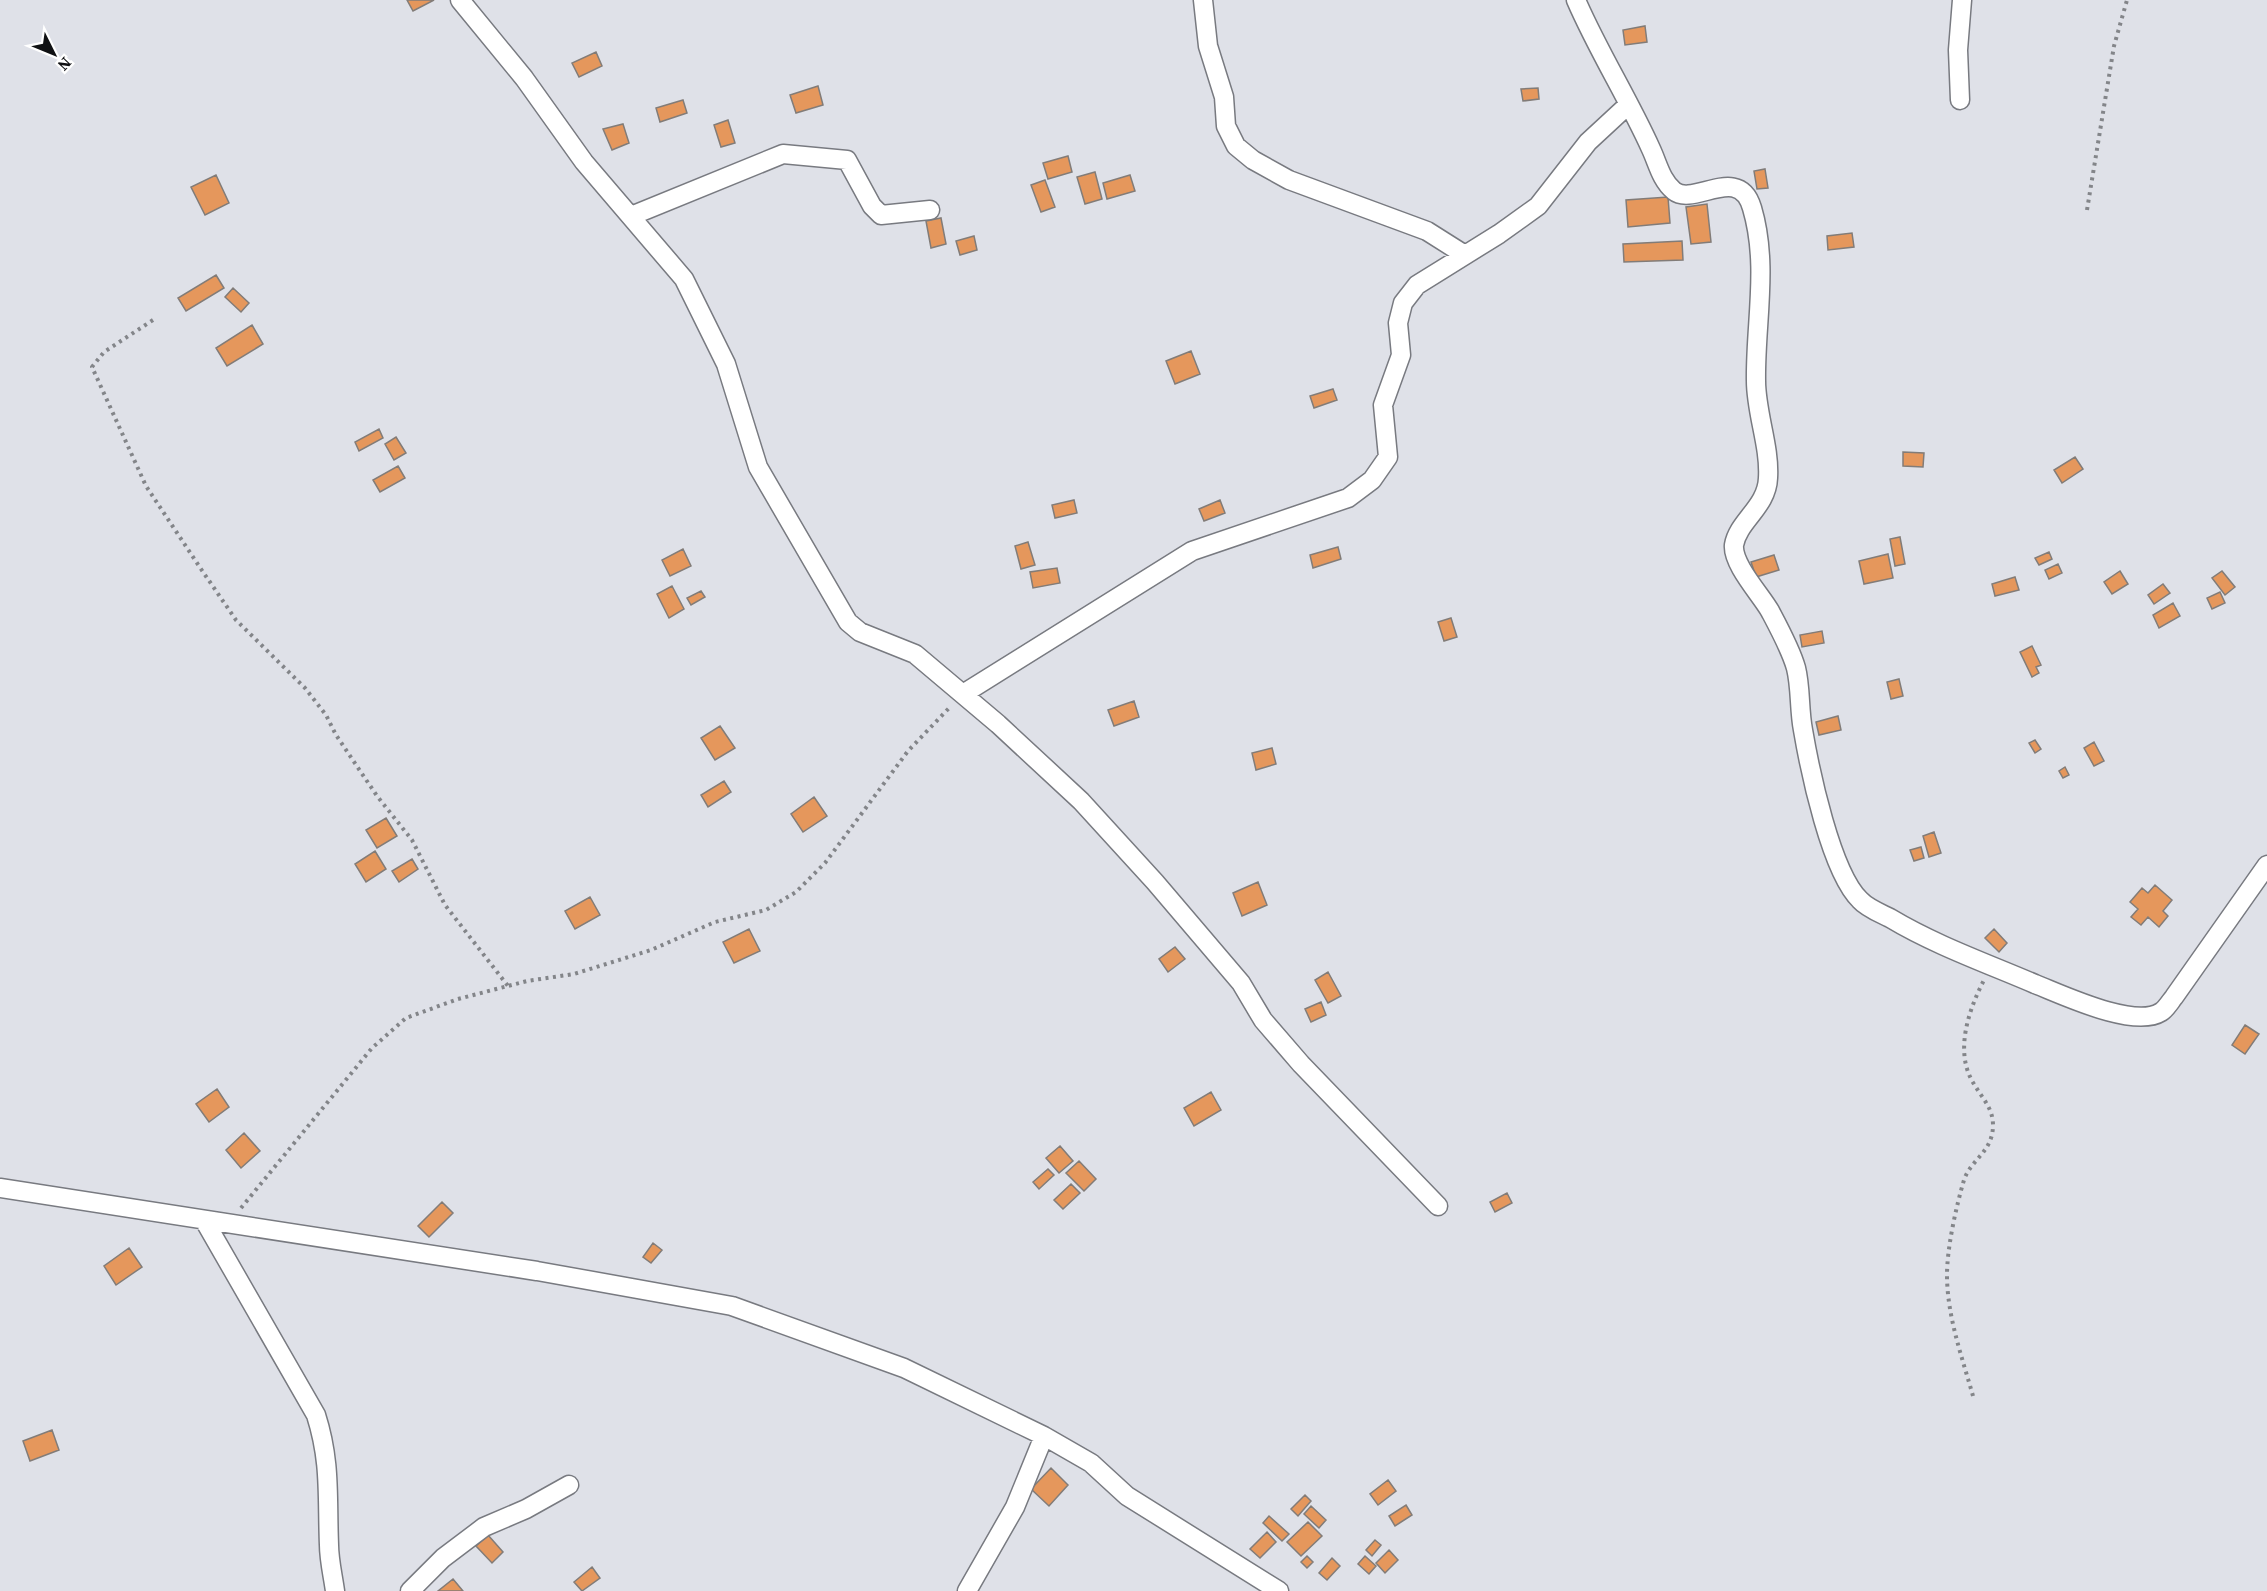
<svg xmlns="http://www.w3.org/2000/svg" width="2267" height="1591" font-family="'Source Serif 4',serif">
	<rect width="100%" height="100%" fill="#dfe1e8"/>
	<!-- building -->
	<path fill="#e5975c" stroke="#827c78" stroke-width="1.5" d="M407,0H434L413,11Z
		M1645,26L1647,42L1625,45L1623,30Z
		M596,52L602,66L579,77L572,63Z
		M818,86L823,105L796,113L790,95Z
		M1538,88L1539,99L1523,101L1521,89Z
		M683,100L687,113L660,122L656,108Z
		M728,120L735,143L721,147L714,125Z
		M623,124L629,143L612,150L603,129Z
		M1068,156L1072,172L1048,179L1043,163Z
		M1765,169L1768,188L1757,189L1754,171Z
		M1095,172L1102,199L1085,204L1077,177Z
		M216,175L229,203L205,215L191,187Z
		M1130,175L1135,191L1107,199L1103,183Z
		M1045,180L1055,207L1041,212L1031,185Z
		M1668,197L1670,223L1628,227L1626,200Z
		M1707,204L1711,242L1691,244L1686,207Z
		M941,218L946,244L931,248L926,221Z
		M1852,233L1854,247L1828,250L1827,236Z
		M974,236L977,250L960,255L956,241Z
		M1682,241L1683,260L1624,262L1623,244Z
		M216,275L224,288L186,311L178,298Z
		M233,288L249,303L241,312L225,297Z
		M252,325L263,344L227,366L216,348Z
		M1191,351L1200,374L1175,384L1166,361Z
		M1333,389L1337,400L1314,408L1310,396Z
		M379,429L383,438L359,451L355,442Z
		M396,437L406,453L394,460L385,444Z
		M1903,452L1924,453L1923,467L1903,466Z
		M2075,457L2083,469L2062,483L2054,470Z
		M398,466L405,478L380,492L373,480Z
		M1074,500L1077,513L1055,518L1052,505Z
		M1220,500L1225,513L1204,521L1199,509Z
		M1900,537L1905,564L1895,566L1890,539Z
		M1028,542L1035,565L1021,569L1015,546Z
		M1338,547L1341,559L1313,568L1310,555Z
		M683,549L691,566L670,576L662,560Z
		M2049,552L2052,559L2039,565L2035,558Z
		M1888,554L1893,578L1864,584L1859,561Z
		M1774,555L1779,570L1756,577L1751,562Z
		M2058,564L2062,573L2049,579L2045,570Z
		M1057,568L1060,583L1033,588L1030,572Z
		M2120,571L2128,584L2112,594L2104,582Z
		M2222,571L2235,587L2225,595L2212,578Z
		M2015,577L2019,590L1995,596L1992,584Z
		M2163,584L2170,593L2154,604L2148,595Z
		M672,586L684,609L669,618L657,594Z
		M701,591L705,597L691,605L687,598Z
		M2220,592L2225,603L2212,609L2207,598Z
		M2173,603L2180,616L2159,628L2153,615Z
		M1451,618L1457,637L1444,641L1438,622Z
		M1822,631L1824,643L1802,647L1800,635Z
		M2032,646L2041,665L2036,667L2039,673L2032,677L2020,652Z
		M1899,679L1903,696L1891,699L1887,682Z
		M1134,701L1139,717L1114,726L1108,710Z
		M1838,716L1841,730L1819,735L1816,722Z
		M720,726L735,748L715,760L701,738Z
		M2035,740L2041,749L2035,753L2029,743Z
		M2094,742L2104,761L2094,766L2084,748Z
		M1272,748L1276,764L1256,770L1252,753Z
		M2065,767L2069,775L2063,778L2059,771Z
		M724,781L731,792L708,807L701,795Z
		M814,797L827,816L803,832L791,814Z
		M386,818L397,836L377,848L366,830Z
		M1934,832L1941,853L1929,857L1923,836Z
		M1921,847L1924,858L1914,861L1910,850Z
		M375,851L386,869L366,882L355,864Z
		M412,859L418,869L399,882L392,871Z
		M1258,882L1267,905L1242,916L1233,893Z
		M2155,885L2172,900L2163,911L2168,916L2159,927L2148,917L2141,925L2131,917L2138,909L2130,902L2142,888L2148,893Z
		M590,897L600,915L575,929L565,911Z
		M749,929L760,951L734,963L723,942Z
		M1994,929L2007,943L1999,952L1985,938Z
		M1175,947L1185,959L1168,972L1159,959Z
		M1328,972L1341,996L1328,1003L1315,980Z
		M1321,1002L1326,1015L1311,1022L1305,1009Z
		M2245,1025L2259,1034L2245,1054L2232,1045Z
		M217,1089L229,1107L209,1122L196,1104Z
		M1211,1092L1221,1110L1194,1126L1184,1108Z
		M244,1133L260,1151L241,1168L226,1150Z
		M1060,1146L1073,1161L1059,1173L1046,1158Z
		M1079,1161L1096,1179L1084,1191L1066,1173Z
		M1048,1169L1054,1175L1039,1189L1033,1182Z
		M1071,1184L1080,1193L1063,1209L1054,1200Z
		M1507,1193L1512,1203L1495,1212L1490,1202Z
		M442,1202L453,1213L429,1237L418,1226Z
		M653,1243L662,1250L651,1263L643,1257Z
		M129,1248L142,1267L116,1285L104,1266Z
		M52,1430L59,1450L30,1461L23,1441Z
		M1051,1468L1068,1485L1049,1506L1031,1489Z
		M1388,1480L1396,1491L1378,1505L1370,1494Z
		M1305,1495L1311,1501L1298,1516L1291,1509Z
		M1406,1505L1412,1515L1395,1526L1389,1516Z
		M1311,1506L1326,1520L1319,1528L1304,1514Z
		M1269,1516L1289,1534L1282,1541L1263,1523Z
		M1308,1522L1322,1536L1301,1556L1287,1542Z
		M1267,1532L1276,1542L1260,1558L1250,1549Z
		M488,1535L503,1552L492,1563L476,1546Z
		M1375,1540L1381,1545L1372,1556L1366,1550Z
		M1389,1550L1398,1560L1385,1573L1376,1563Z
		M1307,1556L1313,1562L1307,1568L1301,1562Z
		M1365,1556L1376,1566L1369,1574L1358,1564Z
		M1332,1558L1340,1566L1327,1580L1319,1573Z
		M592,1567L600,1578L582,1591L574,1582Z
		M453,1579L463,1591H438Z"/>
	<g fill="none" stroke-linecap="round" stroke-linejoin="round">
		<!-- minor casing -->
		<g stroke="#787a80" stroke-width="21">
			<path id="minor" d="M460,0L524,78L584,162L684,279L726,364L758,467L848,622L860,632L915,654L998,724L1081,801L1155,882L1241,983L1263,1020L1301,1064L1438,1206
				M1203,0L1208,46L1224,97L1226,126L1236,146L1253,160L1289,180L1427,231L1465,255
				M1576,0C1598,51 1628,98 1651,149C1658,164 1661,180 1674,191C1694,207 1739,163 1752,208C1769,265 1755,324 1756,381C1756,413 1770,446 1768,478C1767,507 1738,521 1734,545C1732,564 1761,595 1770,611C1779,628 1791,650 1796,668C1801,688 1799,710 1803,730C1810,771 1831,872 1860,900C1867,908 1880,913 1890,918C1935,945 1986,963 2035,984C2063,995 2134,1029 2161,1012C2166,1009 2170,1002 2174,997L2267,865
				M1960,100L1958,50L1962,0
				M631,216L783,154L847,160L872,206L881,215L930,210
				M963,694L1192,551L1348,498L1372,480L1388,457L1383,405L1401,355L1398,323L1403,303L1417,285L1499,234L1538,206L1588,142L1628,105
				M0,1188L537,1271L732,1306L904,1368L1044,1436L1091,1463L1127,1496L1279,1591
				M204,1220L316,1415C331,1462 327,1497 329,1545C329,1560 333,1576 335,1591
				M410,1591L443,1558L484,1527L526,1509L569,1485
				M967,1591L1015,1507L1044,1436"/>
		</g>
		<!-- path -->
		<path stroke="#838589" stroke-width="4" stroke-dasharray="3 4.5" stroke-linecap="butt" d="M2087,210L2114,46L2127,0
			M153,320L104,352L92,367L146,486L201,569L236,620L305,688L326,715L336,735L377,796L412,840L445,905L508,986
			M241,1208L372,1048L406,1018L458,999L527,981L574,974L651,950L715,922L766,910L796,892L825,863L908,751L951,706
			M1973,1396C1962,1357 1947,1316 1947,1275C1947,1248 1956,1207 1964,1180C1971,1159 1993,1152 1993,1125C1993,1108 1982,1098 1974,1084C1954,1053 1968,1011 1984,980"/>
		<!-- minor -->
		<use href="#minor" stroke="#fff" stroke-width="18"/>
	</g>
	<!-- north arrow -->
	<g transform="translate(54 54) rotate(133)" stroke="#ffffff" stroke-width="4.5" paint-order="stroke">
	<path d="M0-4.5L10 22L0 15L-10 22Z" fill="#101113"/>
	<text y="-9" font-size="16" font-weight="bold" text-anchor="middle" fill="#101113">N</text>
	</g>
</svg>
